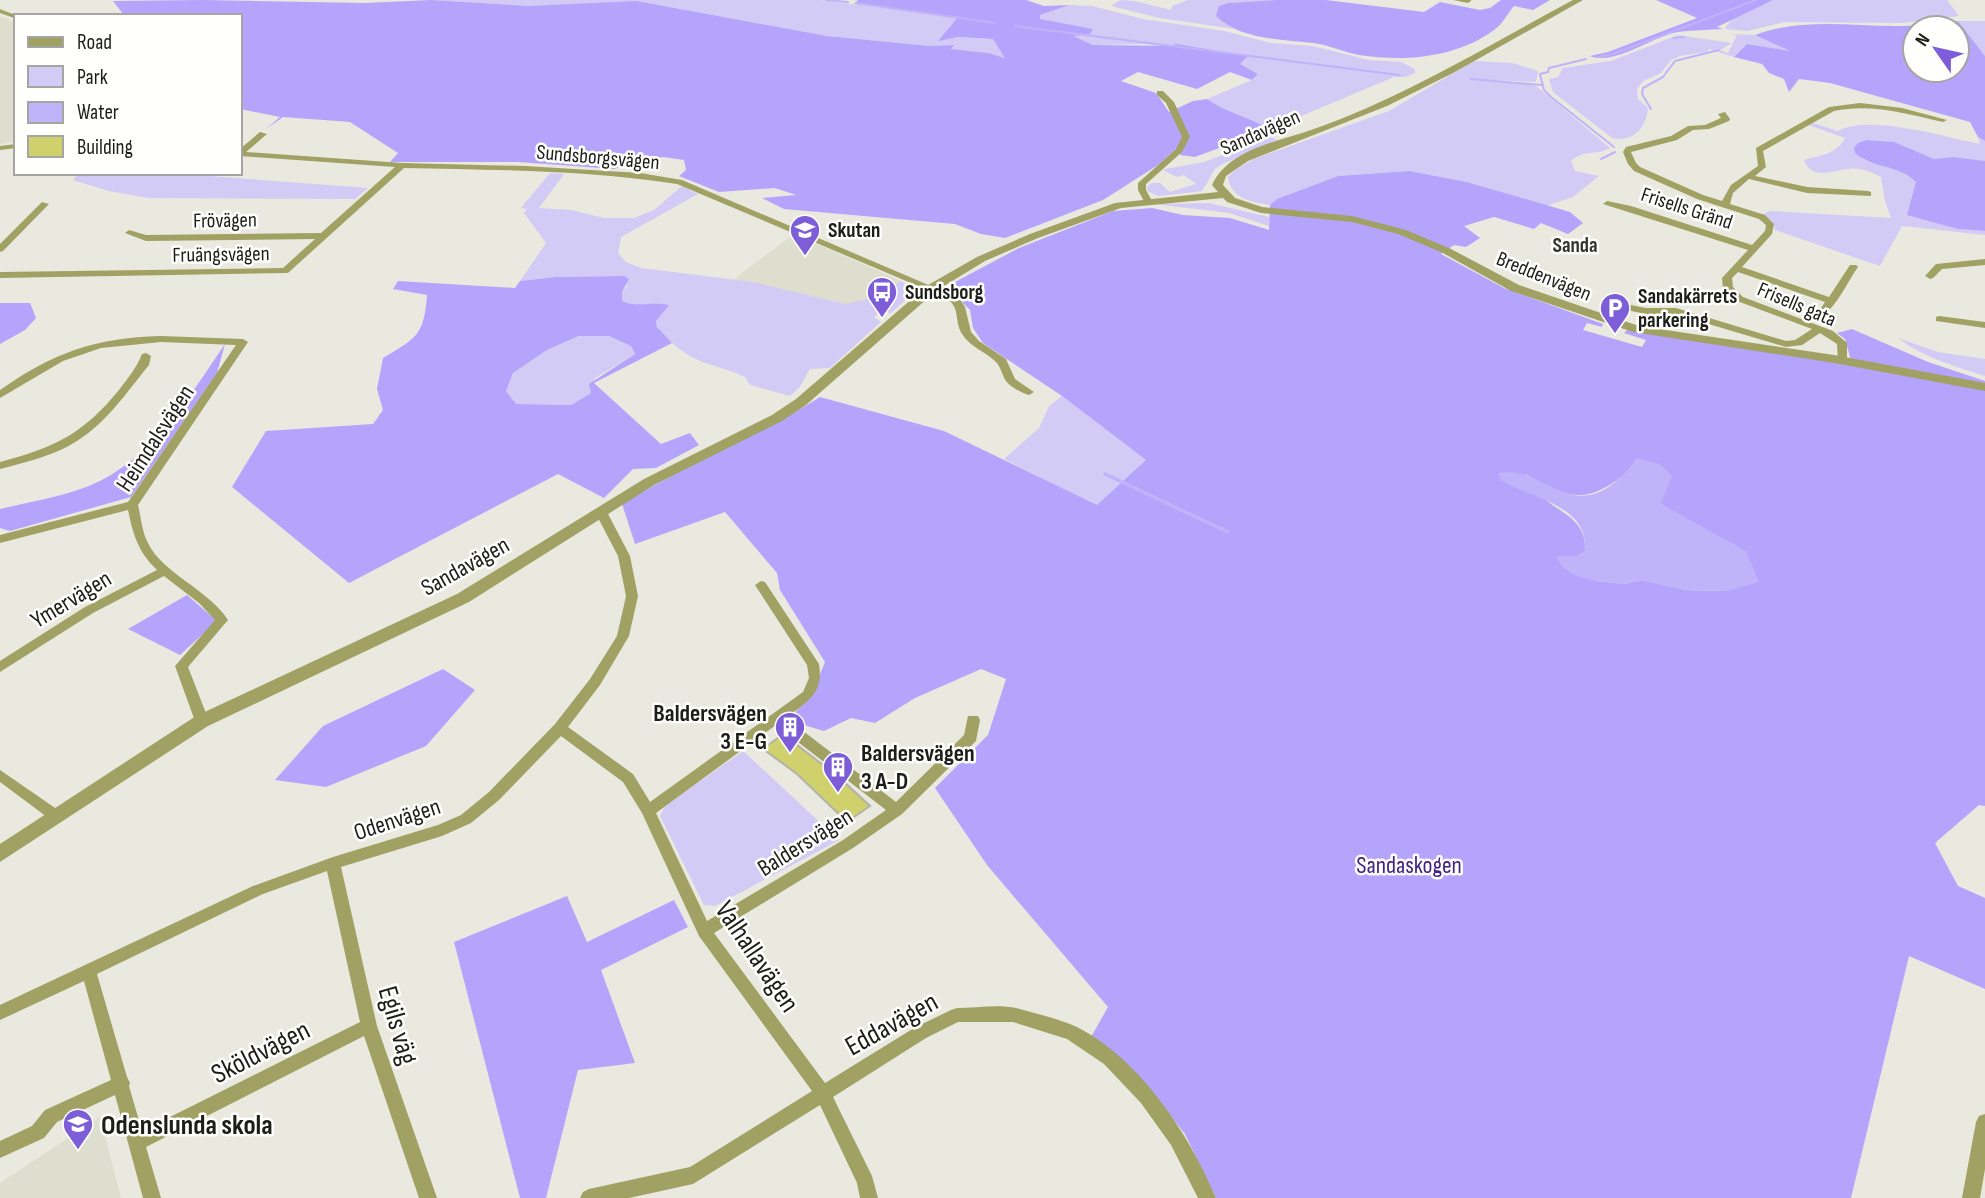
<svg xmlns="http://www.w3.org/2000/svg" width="1985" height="1198" font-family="'Sofia Sans Condensed',sans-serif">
	<rect width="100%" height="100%" fill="#e9e9e0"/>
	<!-- built -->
	<path fill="#dddecd" d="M0,16L16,23V141L0,144Z
		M794,234L901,281L876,297L846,304L734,279Z
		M100,1117L121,1198H0V1183Z"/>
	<!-- green -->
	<path fill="#d1cbf6" d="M189,0H211L632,115L580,5L530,6L431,0H819L959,17L939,40L958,37L993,39L1007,59L988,53L950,49L953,45L930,46L827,36L637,1L696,141Z
		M1120,0L1134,1L1171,10L1172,6L1188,0H1277L1228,3L1224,23L1235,29L1159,18L1111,6Z
		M1773,0H1947L1959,16L1902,23L1785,22L1747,31L1725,29C1732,14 1757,7 1773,0Z
		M1069,5L1092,6L1143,19L1224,31L1271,43L1313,46L1369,60L1401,62L1415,69V73L1405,77H1394L1270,129C1250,118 1226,112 1207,99L1252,80L1258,74L1240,64L1247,57L1144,44L1093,45L1071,36L1093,29L1040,20V15Z
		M1958,21H1985V56Z
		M1729,34L1755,35L1791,51L1747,44L1734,57L1709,49L1707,52L1680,56L1671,60L1661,73L1643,81L1637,89L1638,99L1648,108C1646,127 1634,143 1612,138L1553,92L1549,79L1558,77L1563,68L1611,61L1678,35L1732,43L1720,50L1728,53L1737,35Z
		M1474,61L1512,63L1538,71L1536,82L1469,79L1535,85L1610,148C1597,156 1583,149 1571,161L1575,171L1599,176L1573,197L1546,206L1467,182L1409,171L1338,176L1277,199L1270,205C1252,202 1231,199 1228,177L1235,170L1254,159L1389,111Z
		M1813,123L1838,131C1870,114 1943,137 1980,144L1978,137L1985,141V161L1953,157L1934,159L1886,141L1867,140L1863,160L1906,172L1917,182L1908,215L1958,229L1985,231V235L1902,226L1880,266L1775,230L1773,222L1763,214L1770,211L1891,218L1885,201L1881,177C1871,172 1860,167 1849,169C1832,170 1812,181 1804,160C1821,155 1837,154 1845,138L1809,125Z
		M1271,137L1281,142L1224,163L1215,169L1202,191L1158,196L1148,191L1147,187L1152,183H1160L1170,192L1196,184L1184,175L1177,177L1163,170L1165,169L1204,162Z
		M79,173H169L368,188L355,199L149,198L109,191L73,180Z
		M550,173L564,174L539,208L571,210L604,218H634L654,210L682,186L698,194L621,237L618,253L626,262L641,268L753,282L846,304L876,297L901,281L911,288L912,294L891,313L880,312L874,317L881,322L830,368L810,369L799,388L790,396L750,385L745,377C713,362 697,367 668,339C662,333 657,329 656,321L668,306C652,301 638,308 622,301V292L627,286L624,276L555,277L520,281L546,243L524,213L527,209L521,208Z
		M1209,203L1269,217V226L1229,213L1155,204Z
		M580,336H609L631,346L635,354L595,378L591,393L571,405L516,404L506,391L513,373L547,350Z
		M1898,338L1938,352L1985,359V376C1955,366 1924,358 1898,338Z
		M1062,396L1146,460L1097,506L1004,459L1039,428L1049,406Z
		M743,751L839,840L715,906L704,905L660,816L665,806Z"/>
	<!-- forest -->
	<path fill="#b4a4fb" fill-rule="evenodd" d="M204,0L365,3L431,0L530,6L637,1L827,36L930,46L954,45L951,49L988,53L1005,58L993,39L958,37L938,41L958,17L854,4L858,0H1026L1044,6L1069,5L1040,15V19L1093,29L1090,34L1073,36L1093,45L1170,46L1176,44L1248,56L1240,64L1258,74L1252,80L1230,72L1197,89L1138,72L1121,81L1156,93L1169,112L1193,101L1207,99C1226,112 1250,118 1270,129L1195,157L1180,155L1186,140L1158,165L1103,200L1005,238L981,234L955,224L784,209L762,198L796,195L775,188L719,192L679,176L686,170L684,160L663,157L638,161L614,169L518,162H390L398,153L350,122L283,117L266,129L280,117L240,109V16H131L124,15L113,1Z
		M1276,0H1326L1424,12L1440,2L1480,10L1490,8L1501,0H1550L1533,10L1514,6C1508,13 1502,25 1494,30C1456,58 1404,62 1359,55C1344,52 1329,45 1313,43C1280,39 1241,40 1216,16L1219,6L1228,3Z
		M1656,0H1773L1717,27L1723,29C1708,30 1693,30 1678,32C1653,36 1614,66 1590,56L1608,52L1697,18Z
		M1958,21L1985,56V141L1978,137L1970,122L1830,83L1799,79L1789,92L1784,79L1769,73L1762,64L1734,57L1747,44L1790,51L1755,35C1804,17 1852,27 1903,26C1921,26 1940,23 1958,21ZM1915,28H1957V70H1915Z
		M1867,140L1894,142L1934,159L1953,157L1985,161V231L1958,229L1907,215L1916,182C1899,164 1873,169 1855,153L1854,148L1858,143Z
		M1409,171L1467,182L1570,212L1583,223L1568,234L1541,223L1534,229L1494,217L1464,226L1480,238L1466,247L1454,245L1441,254L1504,288L1603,324L1602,327L1587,323L1583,330L1642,347L1646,340L1624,333L1627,330L1852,364L1845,339L1837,333L1852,329L1928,362L1985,381V806L1979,805L1935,843L1958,886L1985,898V989L1909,956L1851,1198H1216L1185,1134L1153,1094L1091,1037L1108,1007L987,865L935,788L988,735L1006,679L981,669L915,698L875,723L851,718L824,731L787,720L811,697L825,662L780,590L777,573L725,512L635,544L622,504C686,465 756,437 820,397L944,431L1097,505L1146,460L1062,396L983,343L973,328L970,310L950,290L953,283L1019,248L1113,211L1152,208L1183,215L1230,218L1269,230L1270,205L1277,199L1338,176ZM1631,469L1661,504L1687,520L1727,591L1686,590L1642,580L1624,584L1596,581L1556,557L1577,556L1585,551C1587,520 1562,514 1542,497C1536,490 1530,481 1525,474C1572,501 1588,505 1631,469Z
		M624,276L629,279L622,292V301C638,308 652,301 669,305L656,321L657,327L672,343L594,383L661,444L690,433L699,445L656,468L633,469L604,498L558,474L349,583L232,487L266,431L373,424L383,410L377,389L383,358C416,338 424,336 427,295L393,289L398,281L515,288L520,281L555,277ZM579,336H609L631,346L635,354L589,384L591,393L571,405L516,404L506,391L513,373L547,350Z
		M0,303H30L36,318L25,330L0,344Z
		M225,344L217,373L131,497L10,531L0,528V509C29,502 61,497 89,486C152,460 188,398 225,344Z
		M187,595L217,621L180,655L128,629Z
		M443,669L475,690L426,746L326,787L275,780L323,726Z
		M567,896L587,942L674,900L688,927L601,970L635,1063L578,1070L546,1198H520L454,942Z"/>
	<!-- water -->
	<path fill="#bfb3f9" d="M1636,458L1660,464L1672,476L1661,504L1746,551L1759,582L1727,591L1686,590L1642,580L1624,584L1596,581L1576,576L1563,568L1556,556H1577L1585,551C1589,504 1530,499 1501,480L1498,473C1541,464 1569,521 1615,482C1624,475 1630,469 1636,458Z"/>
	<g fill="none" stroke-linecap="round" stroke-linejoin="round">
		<!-- stream-far1 -->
		<path stroke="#bfb3f9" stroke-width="2" d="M826,0L848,2
			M856,3L995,23
			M1015,26L1399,75
			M1673,38L1684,37
			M1598,57L1613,54L1756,0
			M1586,59L1549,68L1548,72L1540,74L1544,90L1551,97L1614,147
			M1471,79L1542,85
			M1651,109L1642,94L1643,88L1663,77L1675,61L1719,50
			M1601,159L1615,152"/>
		<!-- stream -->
		<path stroke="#bfb3f9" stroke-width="3.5" d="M1105,474L1228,532"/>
	</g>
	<!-- building -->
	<path fill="#d0d06c" stroke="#b2b2a9" stroke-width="2" d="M783,734L841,779L870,806L847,822L797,774L763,749Z"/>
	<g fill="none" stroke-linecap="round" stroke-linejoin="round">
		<!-- minor -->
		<path fill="#a1a163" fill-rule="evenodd" d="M1453,0H1471V1L1468,3Z
			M0,9L2,10L19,16L14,18L0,13Z
			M1157,91H1163L1174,102L1190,137L1182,152L1146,184V190L1152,201L1148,204L1145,203L1138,190V183L1176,149L1182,137L1166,103L1157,95Z
			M1860,103L1902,108L1947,120L1943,122C1907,114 1872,103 1834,111L1763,151L1766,167L1755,176L1807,187L1868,191L1871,192V196L1807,193L1749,179L1733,193L1730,204L1765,215L1774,224L1772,234L1742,267L1829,297L1850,265H1856L1858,267C1848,281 1837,306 1824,314L1819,311L1825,302L1738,272L1732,278L1733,287L1743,297L1833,331L1847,343V363L1843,364L1838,361L1837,344L1820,333L1802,345L1786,347L1675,314H1646L1602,305V301L1605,300L1646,308H1676L1786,341L1795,340L1812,329L1737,301L1723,288L1722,278L1748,250L1603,204L1607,201L1631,206L1752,245L1765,231L1766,225L1759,219L1697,199L1634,171L1628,164L1623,152L1626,147L1671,136L1688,126L1705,125L1721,118L1718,114L1725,112L1730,119L1729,121L1709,129L1693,130L1677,140L1631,152L1636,163L1640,167L1703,195L1722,201L1731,185L1758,166L1756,148L1829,107Z
			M260,132L267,134L246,152L402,163L525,166L640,173L682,180L959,298L965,307L971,332L979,341L1006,359L1015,379L1034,392L1029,395C1022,393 1010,387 1006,381C1002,375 1001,367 996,362C985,351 971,348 962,334C953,319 962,307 944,297L677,184C587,170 495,170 404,168L288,273L0,278V272L283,268L315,239L146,241L125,233L129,230L146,235L321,233L395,167L240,156V149Z
			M16,144V148L0,150V146Z
			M42,202L49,204L3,251L0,252V244Z
			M1985,259V265L1942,269L1933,278L1930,279L1925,276L1936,264Z
			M1939,316L1985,322V328L1936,321V317Z
			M161,336L243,339L248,342L138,505C141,517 142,532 148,543C163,574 208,589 228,620L188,667L209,721L207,725H197L195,721L175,666L215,620L199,603L164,576L93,613L0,672V661L85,607L157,570C138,552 133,534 128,510L0,543V535L128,502L236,345L161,342L101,348L63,361L0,398V390C55,352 94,338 161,336Z
			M146,353L151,356L149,365C127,392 107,422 77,441C54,456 26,462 0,469V462C55,447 82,435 119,390C128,378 137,367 142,354Z
			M601,508L607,512L630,556L638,596L629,636L600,685L568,727L633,774L650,802L803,692L809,678L807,665L755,585L761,581L765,582L819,664C824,694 807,702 786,718L896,802L964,735L968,716H978L980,720L976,741L902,814L853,848L714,933L825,1083L914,1028L951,1010L957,1008C975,1008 998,1004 1016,1008C1034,1013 1060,1019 1077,1027C1140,1059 1190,1135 1216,1198H1198L1171,1145L1141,1103L1104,1064L1067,1039L1013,1022H958L926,1038L833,1097L872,1176L878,1198H860L857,1183L820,1105L693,1184L629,1198H580L583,1192L589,1189L690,1167L812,1091L699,936L642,813L623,782L561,736L499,800L471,823L442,836L341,867L377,1026L437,1198H419L364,1036L146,1147L161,1198H143L115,1095L57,1122L44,1138L0,1158V1141L32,1126L45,1110L111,1080L84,981L0,1020V1005L253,886L333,857L438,825L461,815L489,792L555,724L590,679L617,636L626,596L618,556L595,512ZM776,725L886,810L843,840L707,921L656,813ZM327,871L360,1022L142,1131L129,1086L130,1083L127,1077L97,974L263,894Z
			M0,770L61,812L63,816L61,820L56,822L51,820L0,782Z
			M1985,1114V1169L1980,1198H1962L1976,1122L1979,1116Z"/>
		<!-- tertiary -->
		<path fill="#a1a163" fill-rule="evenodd" d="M1573,0H1583L1453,73L1387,106L1248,161L1226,176L1223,185L1235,198L1262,207L1352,216L1406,230L1451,249L1519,285L1639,326L1834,355L1985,383V391L1834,363L1633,332L1511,291L1443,253L1398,234L1352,222L1261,213L1227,202L1223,198L1121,208L1038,238L985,261L936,291L806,405L782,421L654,485L469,602L208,726L0,862V844L196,716L457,594L644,479L772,415L796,399L928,285L977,257L1030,234L1115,203L1218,192L1212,185C1229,149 1277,142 1311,130C1403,98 1487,46 1573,0Z"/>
	</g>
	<!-- icons -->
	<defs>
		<g id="school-pin" transform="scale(1.575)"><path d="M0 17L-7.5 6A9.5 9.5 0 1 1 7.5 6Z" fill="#7d5ed8" stroke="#fffffe"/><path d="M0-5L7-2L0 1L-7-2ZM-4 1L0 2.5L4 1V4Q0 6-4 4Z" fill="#fff"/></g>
		<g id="bus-pin" transform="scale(1.575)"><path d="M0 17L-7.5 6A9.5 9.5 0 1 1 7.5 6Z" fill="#7d5ed8" stroke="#fffffe"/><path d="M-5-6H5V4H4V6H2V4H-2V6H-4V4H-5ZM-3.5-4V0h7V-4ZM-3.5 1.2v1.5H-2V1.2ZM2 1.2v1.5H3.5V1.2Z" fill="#fff"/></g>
		<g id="parking-pin" transform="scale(1.575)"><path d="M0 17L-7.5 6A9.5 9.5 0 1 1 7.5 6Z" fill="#7d5ed8" stroke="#fffffe"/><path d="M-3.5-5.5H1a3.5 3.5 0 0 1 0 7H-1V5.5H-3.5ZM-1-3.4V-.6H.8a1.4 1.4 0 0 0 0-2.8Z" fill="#fff"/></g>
		<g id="building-pin" transform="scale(1.575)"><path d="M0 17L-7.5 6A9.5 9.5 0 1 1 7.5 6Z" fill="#7d5ed8" stroke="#fffffe"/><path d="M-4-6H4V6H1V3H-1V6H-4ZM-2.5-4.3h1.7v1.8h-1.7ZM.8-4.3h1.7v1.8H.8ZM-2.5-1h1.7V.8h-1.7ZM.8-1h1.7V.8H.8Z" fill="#fff"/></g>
	</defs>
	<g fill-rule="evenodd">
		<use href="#school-pin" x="805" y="230"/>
		<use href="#bus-pin" x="882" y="292"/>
		<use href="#parking-pin" x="1615" y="308"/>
		<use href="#building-pin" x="790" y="727"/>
		<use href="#building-pin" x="838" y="767"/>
		<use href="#school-pin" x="78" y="1124"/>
	</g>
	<g text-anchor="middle" stroke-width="5" stroke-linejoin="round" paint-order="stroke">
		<!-- far-street labels -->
		<g font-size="21" fill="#1d1d19" stroke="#fffffe">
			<text transform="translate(1260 132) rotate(-24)" y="7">Sandavägen</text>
			<text transform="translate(598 157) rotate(5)" y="7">Sundsborgsvägen</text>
			<text transform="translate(1687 208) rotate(18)" y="7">Frisells Gränd</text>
			<text transform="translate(225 220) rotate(-1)" y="7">Frövägen</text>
			<text transform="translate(221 254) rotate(-1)" y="7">Fruängsvägen</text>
			<text transform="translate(1544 276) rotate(22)" y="7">Breddenvägen</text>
			<text transform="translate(1797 304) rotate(23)" y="7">Frisells gata</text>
		</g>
		<!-- far-poi labels -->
		<g font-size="21" font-weight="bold" fill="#1d1d19" stroke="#fffffe" text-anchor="start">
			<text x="828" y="237">Skutan</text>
			<text x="905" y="299">Sundsborg</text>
			<text x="1638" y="303">Sandakärrets<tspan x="1638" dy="24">parkering</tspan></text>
		</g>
		<!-- far-neighbourhood labels -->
		<g font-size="21" font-weight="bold" fill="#33342c" stroke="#fffffe">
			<text x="1575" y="252">Sanda</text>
		</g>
		<!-- street labels -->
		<g font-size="24" fill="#1d1d19" stroke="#fffffe">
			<text transform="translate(155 438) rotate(-57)" y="8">Heimdalsvägen</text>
			<text transform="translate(465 566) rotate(-29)" y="8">Sandavägen</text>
			<text transform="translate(71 599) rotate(-31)" y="8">Ymervägen</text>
			<text transform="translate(397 819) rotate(-18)" y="8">Odenvägen</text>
			<text transform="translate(805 842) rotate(-32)" y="8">Baldersvägen</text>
		</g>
		<!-- poi labels -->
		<g font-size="24" font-weight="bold" fill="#1d1d19" stroke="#fffffe" text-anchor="end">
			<text x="767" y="721">Baldersvägen<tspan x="767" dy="28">3 E-G</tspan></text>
			<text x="861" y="761" text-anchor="start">Baldersvägen<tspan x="861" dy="28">3 A-D</tspan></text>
		</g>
		<!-- park labels -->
		<g font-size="24" fill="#412183" stroke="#fffffe">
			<text x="1409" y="873">Sandaskogen</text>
		</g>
		<!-- near-street labels -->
		<g font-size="28" fill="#1d1d19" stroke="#fffffe">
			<text transform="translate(758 956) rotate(56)" y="10">Valhallavägen</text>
			<text transform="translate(891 1023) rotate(-29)" y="10">Eddavägen</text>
			<text transform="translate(399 1025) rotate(74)" y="10">Egils väg</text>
			<text transform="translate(260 1051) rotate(-27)" y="10">Sköldvägen</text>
		</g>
		<!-- near-poi labels -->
		<g font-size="28" font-weight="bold" fill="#1d1d19" stroke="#fffffe" text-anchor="start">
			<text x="101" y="1134">Odenslunda skola</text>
		</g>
	</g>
	<!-- legend -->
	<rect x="14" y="14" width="228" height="161" fill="#fffffe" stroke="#a5a5a2" stroke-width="2"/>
	<rect x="28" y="37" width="35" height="10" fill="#a1a163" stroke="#a5a5a2" stroke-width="2"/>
	<text x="77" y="49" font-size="21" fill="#1d1d19">Road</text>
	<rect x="28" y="66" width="35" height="21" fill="#d1cbf6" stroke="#a5a5a2" stroke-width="2"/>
	<text x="77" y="84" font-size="21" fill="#1d1d19">Park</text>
	<rect x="28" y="102" width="35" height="21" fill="#bfb3f9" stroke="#a5a5a2" stroke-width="2"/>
	<text x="77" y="119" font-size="21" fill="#1d1d19">Water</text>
	<rect x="28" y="136" width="35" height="21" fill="#d0d06c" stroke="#a5a5a2" stroke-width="2"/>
	<text x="77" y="154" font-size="21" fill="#1d1d19">Building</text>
	<!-- north arrow -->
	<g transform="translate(1936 49) rotate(304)"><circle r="33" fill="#fffffe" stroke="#a5a5a2" stroke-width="2"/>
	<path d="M0-5L12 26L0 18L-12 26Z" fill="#7d5ed8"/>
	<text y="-10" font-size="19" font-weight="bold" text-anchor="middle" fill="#1d1d19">N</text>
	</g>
</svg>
